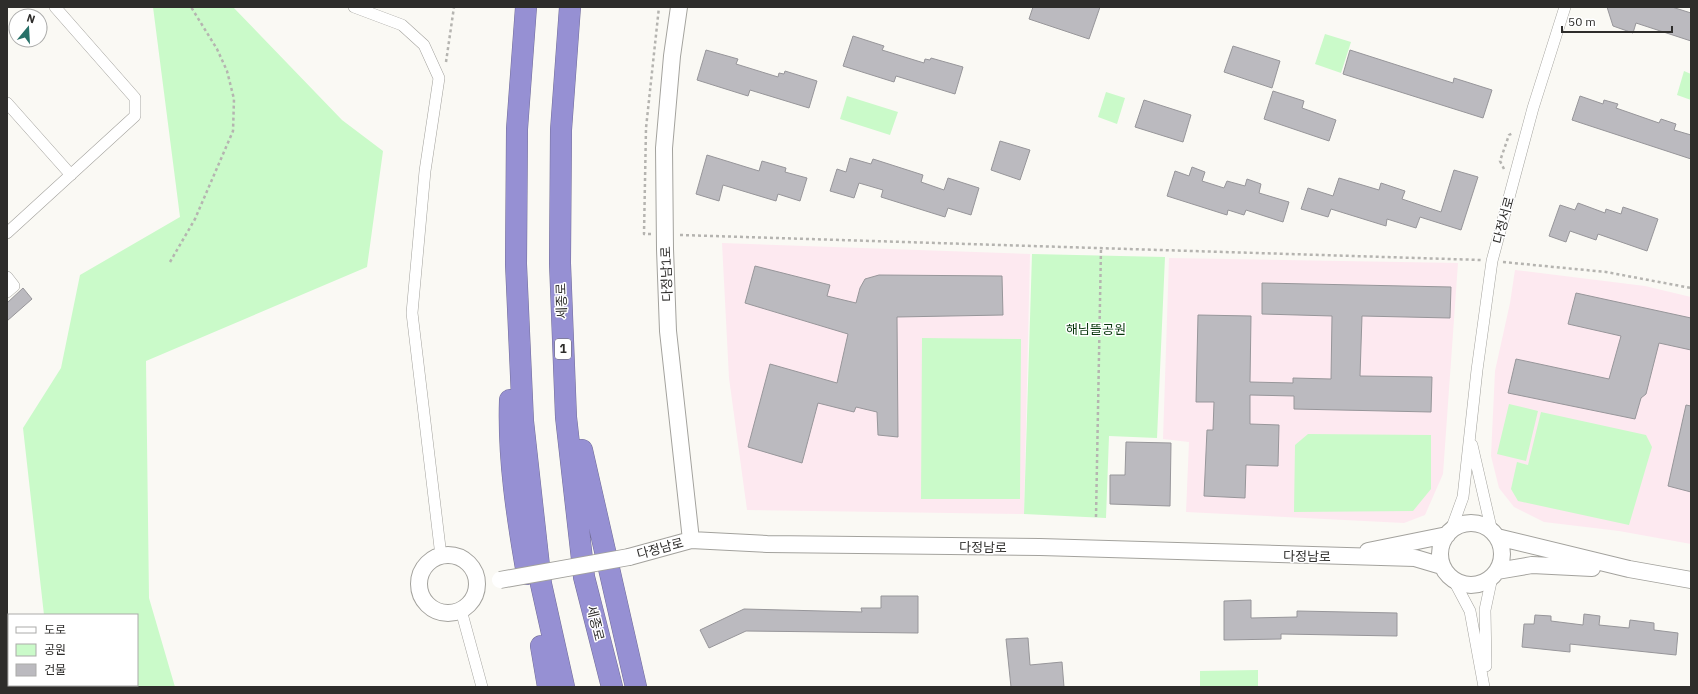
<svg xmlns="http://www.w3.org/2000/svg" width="1698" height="694" font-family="'IBM Plex Sans','Noto Sans KR',sans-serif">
	<rect width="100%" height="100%" fill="#faf9f4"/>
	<!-- education -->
	<path fill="#fde9f0" d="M722,243L1030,254L1024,514L747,510L729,378Z
		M1169,258L1458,263L1443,474L1425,515L1404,523L1186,512L1189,442L1163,439Z
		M1515,270L1645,286L1691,297V544L1619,531L1544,522L1514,507L1499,488L1491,456L1495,371L1510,303Z"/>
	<!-- green -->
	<path fill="#cafac9" d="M153,7H233L342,120L383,151L367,267L146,361L149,598L175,687H52V685H137V615H44L23,428L61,368L80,275L180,217Z
		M1325,34L1351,42L1341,73L1315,64Z
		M1684,71L1691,74V100L1677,95Z
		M1106,92L1125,98L1117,124L1098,117Z
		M847,96L898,112L890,135L840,119Z
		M1032,254L1165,257L1157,438L1109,436L1106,518L1024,514Z
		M922,338L1021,339L1020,499H921Z
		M1509,404L1538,411L1526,461L1497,454Z
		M1541,412L1646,435L1652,447L1629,525L1518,501L1511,489L1517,462L1528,465Z
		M1308,434L1431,435V489L1413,511L1294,512L1295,445Z
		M1258,670V687H1200V671Z"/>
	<!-- building -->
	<path fill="#bbbabf" stroke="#97969a" d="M1033,7H1100L1089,39L1029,19Z
		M1607,7H1672L1691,13V41L1636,23L1633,33L1613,26Z
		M853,36L884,46L882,50L924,63L925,59L930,60L931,58L963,67L955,94L896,76L894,82L843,66Z
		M1233,46L1280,61L1272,88L1224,72Z
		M706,50L738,59L736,64L778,77L779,73L784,74L785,71L817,81L809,108L750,90L748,96L697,80Z
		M1350,50L1453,83L1454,78L1492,90L1483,118L1343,74Z
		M1273,91L1304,101L1302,108L1336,120L1329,141L1264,119Z
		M1580,96L1603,104L1604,100L1618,104L1616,108L1659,123L1661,119L1676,124L1674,130L1691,135V159L1572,120Z
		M1144,100L1191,115L1183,142L1135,127Z
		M1000,141L1030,150L1020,180L991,170Z
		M707,155L759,171L762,161L786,168L785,172L807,178L800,201L778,194L776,201L723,185L719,201L696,194Z
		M850,158L871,164L873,159L923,175L921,182L944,190L948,178L979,188L971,215L948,208L945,217L881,197L883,190L859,183L854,198L830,191L837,169L846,172Z
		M1192,167L1205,172L1202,181L1224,188L1227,181L1245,186L1247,179L1261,184L1259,193L1289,202L1283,222L1246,210L1244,215L1228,210L1227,215L1167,196L1175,171L1189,176Z
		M1454,170L1478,177L1461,230L1420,217L1416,228L1387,219L1386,226L1331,209L1328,217L1301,209L1308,188L1333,196L1339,178L1379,190L1381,183L1405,191L1402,199L1441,212Z
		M1578,203L1605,213L1606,209L1621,214L1623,207L1658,219L1647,251L1598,234L1596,240L1570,231L1566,242L1549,236L1560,205L1575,210Z
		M755,266L830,285L827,296L856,303L860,288L865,279L879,275L1002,276L1003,315L897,317L898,437L878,435L877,412L856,407L854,412L818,403L802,463L748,447L770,364L837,383L848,334L745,303Z
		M1262,283L1451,287L1450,318L1362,316L1360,376L1432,377L1431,412L1294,409V396L1250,395V424L1279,425L1278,466L1246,465L1245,498L1204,496L1207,430H1213L1214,402H1196L1198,315L1251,316L1250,382L1293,383V378L1331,379L1332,316L1262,314Z
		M23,288L32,299L7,321V303Z
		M1576,293L1691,318V350L1659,343L1646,394L1641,398L1635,419L1508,393L1516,359L1609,379L1621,336L1568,324Z
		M1686,405L1691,406V492L1668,486Z
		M1126,442L1171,443L1170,506L1110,504V475H1125Z
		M881,596H918V633L746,631L709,648L700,630L744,609L862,612L861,608H881Z
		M1251,600V618L1297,617V611L1397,613V636L1281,634V639L1224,640V601Z
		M1584,614L1600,616L1599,625L1629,628L1630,620L1654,623V630L1678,633L1676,655L1570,644V652L1522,647L1524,624H1534L1535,615L1551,616V621L1583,625Z
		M1028,638L1030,665L1062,662L1064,687H1011L1006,639Z"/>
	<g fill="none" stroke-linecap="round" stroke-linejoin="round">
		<!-- street casing -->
		<g stroke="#a3a29d" stroke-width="12">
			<path id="street" d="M354,7L402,25L424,45L439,78L425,171L412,313L441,556
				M7,103L71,175
				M7,233L135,116V98L55,7
				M7,277L14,286L7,292
				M1472,445L1492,532
				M1451,530L1463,497L1477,370L1492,261L1533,108L1565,7
				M1453,579L1470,611L1484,687
				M461,610L482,687
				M1486,666L1485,610L1492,577"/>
		</g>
		<!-- secondary casing -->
		<g stroke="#a3a29d" stroke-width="18">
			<path id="secondary" d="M679,7L672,56L664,148L665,249L668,331L691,540
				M1440 554a31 31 0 1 1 62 0a31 31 0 1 1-62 0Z
				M1497,537L1629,569L1691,580
				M1368,551L1447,535
				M419 584a29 29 0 1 1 58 0a29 29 0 1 1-58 0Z
				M629,557L691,540L767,544L1040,547L1415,558L1442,566
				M1497,571L1532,565L1592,568"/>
		</g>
		<!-- highway casing -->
		<g stroke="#726d98" stroke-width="22">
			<path id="highway" d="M526,7L517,129L516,264L523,421L541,584L564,687
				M570,7L561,130L560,263L566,417L584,577L612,687
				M510,400C508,458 517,517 527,574
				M582,450L636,687
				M541,646L548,687"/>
		</g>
		<!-- path -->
		<path stroke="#b5b4b0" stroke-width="2.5" stroke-dasharray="3 3" stroke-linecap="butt" d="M446,62L454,7
			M1504,169L1500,161L1509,135L1513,133
			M651,234H644L646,128L659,7
			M680,235L1481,260
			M170,262L195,219L233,131L234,99L227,71L217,49L191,7
			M1503,262L1606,272L1691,288
			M1096,517L1101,248"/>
		<!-- street -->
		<use href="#street" stroke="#fff" stroke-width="11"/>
		<!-- secondary -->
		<use href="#secondary" stroke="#fff" stroke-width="16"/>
		<!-- highway -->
		<use href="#highway" stroke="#9690d3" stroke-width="21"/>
		<!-- secondary-bridge casing -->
		<g stroke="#a3a29d" stroke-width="18" stroke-linecap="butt">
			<path id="secondary-bridge" d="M500,580L629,557"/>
		</g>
		<!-- secondary-bridge -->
		<use href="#secondary-bridge" stroke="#fff" stroke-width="16"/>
	</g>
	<g text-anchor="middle" stroke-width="3" stroke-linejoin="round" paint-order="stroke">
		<!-- shield labels -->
		<rect fill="#fff" stroke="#6d6c6b" stroke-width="1" x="555" y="339" width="16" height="20" rx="3"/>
		<g font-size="12" font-weight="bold" fill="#2e2d2b">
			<text x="563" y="353">1</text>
		</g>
		<!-- street labels -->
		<g font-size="13" fill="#2e2d2b" stroke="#fff">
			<text transform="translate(1503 220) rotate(-75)" y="5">다정서로</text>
			<text transform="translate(666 274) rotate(-92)" y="5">다정남1로</text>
			<text transform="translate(561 301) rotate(-92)" y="5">세종로</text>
			<text transform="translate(983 547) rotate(1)" y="5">다정남로</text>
			<text transform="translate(660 548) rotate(-15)" y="5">다정남로</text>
			<text transform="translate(1307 556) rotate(1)" y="5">다정남로</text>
			<text transform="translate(596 623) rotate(76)" y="5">세종로</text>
		</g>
		<!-- park labels -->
		<g font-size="13" fill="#09380d" stroke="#fff">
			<text x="1096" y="334">해님뜰공원</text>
		</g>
	</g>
	<!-- border -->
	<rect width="1698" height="694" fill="none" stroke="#2e2d2b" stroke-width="16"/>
	<!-- legend -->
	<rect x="8" y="614" width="130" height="72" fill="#ffffff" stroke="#ababaa"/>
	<rect x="16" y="627" width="20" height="6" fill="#ffffff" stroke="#ababaa"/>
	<text x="44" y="634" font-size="12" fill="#2e2d2b">도로</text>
	<rect x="16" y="644" width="20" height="12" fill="#cafac9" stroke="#ababaa"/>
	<text x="44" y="654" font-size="12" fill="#2e2d2b">공원</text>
	<rect x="16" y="664" width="20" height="12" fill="#bbbabf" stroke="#ababaa"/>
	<text x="44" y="674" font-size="12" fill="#2e2d2b">건물</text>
	<!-- north arrow -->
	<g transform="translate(28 28) rotate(18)"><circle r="19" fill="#ffffff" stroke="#ababaa"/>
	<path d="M0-3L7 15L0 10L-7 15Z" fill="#277068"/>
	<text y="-6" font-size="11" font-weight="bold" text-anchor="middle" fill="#2e2d2b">N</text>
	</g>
	<!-- scale -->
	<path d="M1562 26v6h110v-6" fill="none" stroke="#2e2d2b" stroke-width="2"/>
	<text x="1568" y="26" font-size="12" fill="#2e2d2b" stroke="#ffffff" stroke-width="3" paint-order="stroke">50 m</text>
</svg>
